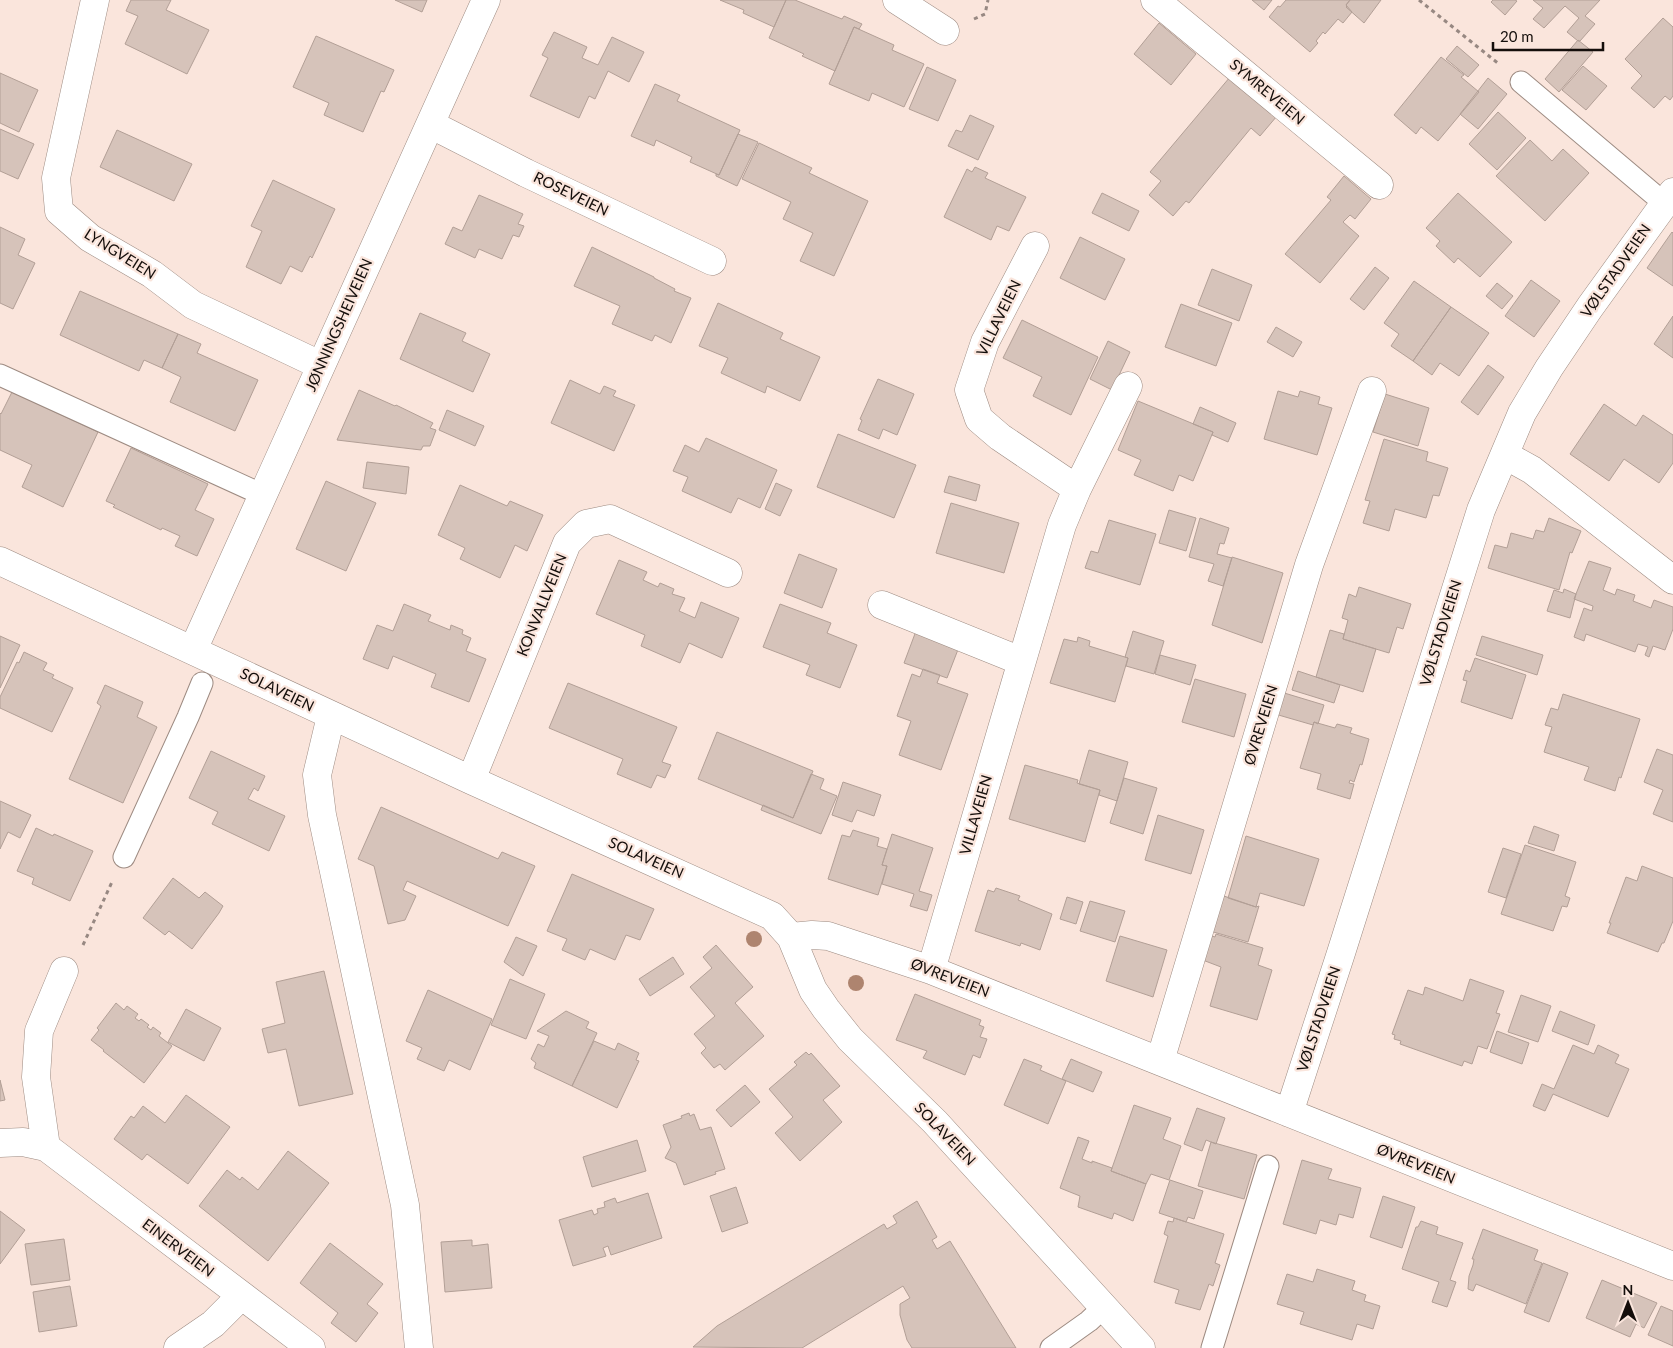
<svg xmlns="http://www.w3.org/2000/svg" width="1673" height="1348" font-family="Lato,sans-serif">
	<rect width="100%" height="100%" fill="#fae5dc"/>
	<!-- building -->
	<path fill="#d6c3ba" stroke="#b29f96" d="M131,0H171L166,10L209,30L187,74L125,44L138,16L126,11Z
		M395,0H427L422,12Z
		M720,0H786L774,27L743,13L744,10Z
		M786,0H795L842,19L844,16L862,24L859,29L854,27L835,71L802,56L804,54L769,38Z
		M1252,0H1272L1264,10Z
		M1286,0H1350L1346,5L1352,12L1343,23L1338,19L1325,34L1323,32L1316,41L1318,43L1310,52L1269,17L1278,6L1280,7Z
		M1350,0H1381L1364,23L1346,7L1347,6L1346,5Z
		M1493,0H1515L1517,1L1505,15L1491,2Z
		M1533,0H1600L1585,16L1595,24L1580,41H1578L1567,32L1579,18L1565,6L1544,28L1533,19L1543,8Z
		M1663,18L1673,27V96L1670,100L1665,96L1654,108L1631,88L1642,76L1625,59Z
		M1159,23L1196,54L1171,85L1134,54Z
		M854,27L894,45L892,50L924,64L904,107L872,93L869,101L829,84Z
		M554,32L587,47L582,58L598,65L612,37L644,52L629,82L608,71L595,99L589,96L579,118L530,96L548,58L542,55Z
		M316,36L394,70L384,92L381,91L363,132L324,115L329,103L293,87Z
		M1578,40L1593,52L1559,92L1545,79Z
		M1457,46L1479,65L1468,77L1446,59Z
		M1441,57L1464,75L1461,77L1479,92L1438,141L1421,127L1416,134L1394,115Z
		M1583,66L1607,86L1586,110L1562,90Z
		M927,67L956,80L938,121L909,109Z
		M0,73L38,90L19,132L0,123Z
		M1230,77L1277,116L1260,136L1251,128L1189,203L1186,201L1173,216L1149,195L1161,181L1150,172Z
		M1488,78L1507,94L1478,129L1460,114Z
		M655,84L680,95L677,101L740,130L719,175L690,162L692,157L656,140L654,146L631,136Z
		M1498,112L1526,138L1497,170L1469,144Z
		M970,115L994,126L978,160L948,146L956,130L962,132Z
		M0,129L34,144L18,179L0,171Z
		M117,130L192,164L174,201L100,167Z
		M738,134L758,142L737,186L716,176V174L719,175Z
		M1530,140L1552,161L1563,149L1589,173L1545,221L1496,176Z
		M759,143L812,168L809,173L868,201L834,276L800,261L813,233L783,219L791,202L742,179Z
		M975,167L988,173L985,178L1026,197L1009,231L997,226L991,240L944,217L967,169L972,172Z
		M1344,176L1371,199L1355,219L1350,215L1343,222L1359,236L1320,283L1285,254L1331,200L1327,197Z
		M273,180L335,209L312,258L310,256L302,272L290,266L281,284L246,267L262,231L251,226Z
		M1102,193L1139,211L1129,231L1092,213Z
		M1458,193L1512,242L1480,277L1458,258L1454,263L1436,246L1440,241L1426,228Z
		M479,195L523,214L518,224L524,226L519,237L513,235L502,259L479,249L475,258L445,244L453,227L462,231Z
		M0,227L25,239L18,255L35,263L13,309L0,303Z
		M1672,232L1673,233V286L1647,268Z
		M1080,237L1125,259L1105,300L1060,278Z
		M592,247L654,277V278L675,289L674,291L691,298L671,343L655,335L652,341L612,324L620,306L574,286Z
		M1375,267L1389,278L1364,310L1350,299Z
		M1212,269L1252,285L1239,321L1198,305Z
		M1531,280L1560,301L1534,337L1505,316Z
		M1414,281L1451,307L1413,361L1391,346L1399,334L1384,323Z
		M1497,283L1513,296L1502,309L1486,296Z
		M80,291L178,334L162,368L144,360L139,371L60,335Z
		M718,303L783,333L780,339L820,357L800,401L767,386L765,393L721,373L728,358L699,346Z
		M1181,304L1232,323L1216,366L1165,347Z
		M1451,307L1489,333L1459,376L1440,363L1432,375L1413,361Z
		M420,313L466,333L462,341L490,354L473,392L400,359Z
		M1673,316V358L1654,344Z
		M1022,320L1098,357L1071,415L1033,396L1042,377L1003,358Z
		M1276,327L1302,342L1293,357L1267,342Z
		M178,334L201,344L197,353L258,380L235,431L170,402L181,377L162,368Z
		M1108,341L1130,352L1112,390L1090,379Z
		M1488,365L1504,377L1478,415L1461,402Z
		M878,379L914,394L897,435L883,429L879,439L858,430L862,420L860,419Z
		M570,380L600,394L604,386L616,391L613,396L635,405L614,451L551,423Z
		M359,390L395,406L396,405L433,423L430,428L436,430L430,446H423L421,450L337,440Z
		M1278,391L1298,397L1300,391L1320,397L1318,404L1332,408L1317,455L1264,439Z
		M12,392L98,432L63,507L22,487L32,465L0,450V413L1,414Z
		M1385,394L1429,408L1418,446L1373,432Z
		M1138,401L1213,432L1193,481L1179,475L1173,491L1134,475L1141,460L1118,450Z
		M1604,404L1636,426L1643,415L1673,435V463L1659,483L1624,459L1609,481L1570,454Z
		M1200,407L1236,423L1228,442L1212,435L1213,432L1193,424Z
		M447,410L484,426L475,446L439,430Z
		M838,434L916,465L894,518L817,487Z
		M706,438L777,470L760,508L738,498L731,513L682,491L688,477L673,471L685,445L699,452Z
		M1384,439L1428,452L1426,461L1448,468L1439,496L1433,495L1426,518L1395,509L1389,531L1363,523L1370,501L1365,500Z
		M131,448L208,484L195,510L214,519L197,556L175,546L180,536L162,528L161,530L113,507L115,505L106,501Z
		M367,462L409,467L406,494L363,488Z
		M949,476L980,485L976,501L944,492Z
		M326,481L376,503L346,571L296,549Z
		M776,483L792,490L780,516L765,509Z
		M460,485L507,506L510,501L543,515L527,551L515,545L500,578L460,559L465,548L438,535Z
		M951,503L1019,523L1004,573L936,553Z
		M1169,510L1196,518L1186,551L1159,543Z
		M1200,518L1229,528L1224,544L1220,543L1217,554L1232,558L1223,586L1208,581L1214,564L1189,557Z
		M1549,518L1581,531L1572,553L1570,552L1559,590L1488,568L1495,545L1507,548L1511,533L1533,539L1536,530L1544,532Z
		M1109,520L1156,534L1140,585L1085,568L1091,551L1098,553Z
		M799,554L837,569L822,608L784,593Z
		M1232,557L1283,573L1262,643L1212,625Z
		M619,560L647,572L643,580L658,587L660,583L674,589L672,594L685,598L679,611L695,618L701,602L739,618L722,658L689,643L680,663L641,646L645,635L596,614Z
		M1589,561L1611,568L1603,590L1615,595L1617,589L1635,595L1633,601L1651,608L1654,600L1673,607V629L1665,650L1653,646L1649,657L1645,655L1648,647L1638,644L1635,652L1586,634L1584,641L1574,637L1584,608L1592,611L1593,606L1574,599Z
		M1359,587L1411,604L1403,629L1397,627L1389,653L1343,639L1348,620L1342,618L1349,594L1356,597Z
		M1564,589L1576,594L1570,618L1547,611L1554,590L1563,593Z
		M404,604L431,615L428,621L450,630L451,625L463,630L462,634L471,638L466,651L486,659L469,702L431,687L436,674L393,656L388,669L363,659L377,625L393,631Z
		M780,604L831,623L827,633L857,645L840,688L806,675L810,665L763,647Z
		M1330,630L1344,634L1343,639L1376,649L1363,692L1316,677Z
		M916,631L959,647L947,678L904,663Z
		M1133,631L1164,641L1154,674L1126,666L1128,658L1125,657Z
		M0,636L20,645L0,688Z
		M1482,636L1543,655L1537,675L1476,655Z
		M1078,637L1090,641L1089,646L1128,658L1115,702L1050,683L1064,639L1077,642Z
		M24,652L47,663L43,670L54,675L52,678L73,688L52,732L0,708V697L17,662L19,663Z
		M1160,655L1196,665L1190,685L1155,674Z
		M1475,658L1526,675L1512,719L1461,702L1467,681L1463,680L1466,670L1470,672Z
		M923,669L940,675L937,683L968,694L941,770L899,755L911,721L897,716L912,674L920,677Z
		M1298,671L1340,685L1334,703L1292,690Z
		M1195,679L1246,694L1234,737L1182,722Z
		M568,683L677,727L662,762L671,765L665,778L657,775L651,788L617,774L623,759L549,728Z
		M105,685L143,702L137,717L157,727L123,803L69,779L101,706L97,703Z
		M1281,692L1324,705L1318,724L1314,722L1313,725L1275,714Z
		M1563,694L1640,719L1621,778L1619,777L1615,791L1584,780L1589,767L1544,752L1552,727L1545,725L1551,708L1558,710Z
		M1314,722L1335,728L1337,724L1352,728L1350,733L1369,739L1362,765L1360,764L1354,782L1350,780L1349,783L1354,784L1350,799L1317,789L1321,774L1300,768Z
		M717,732L813,771L793,818L698,779Z
		M1657,749L1673,755V822L1653,814L1663,790L1644,782Z
		M1089,750L1128,762L1117,801L1099,795L1100,790L1079,784Z
		M211,751L265,776L258,791L254,788L248,799L285,816L269,851L212,824L218,812L189,798Z
		M1025,765L1078,780L1077,783L1100,790L1085,842L1009,819Z
		M811,774L824,779L820,789L837,796L821,834L761,810L763,805L793,818Z
		M1124,778L1157,788L1143,834L1110,823Z
		M843,782L881,795L874,816L857,810L852,822L832,815Z
		M0,801L31,815L20,838L8,832L0,849Z
		M381,807L498,859L502,852L535,866L508,926L407,881L403,890L416,896L405,920L388,924L374,866L358,859Z
		M1158,815L1204,830L1191,874L1145,860Z
		M1534,826L1559,835L1554,851L1528,843Z
		M36,828L53,836L54,834L93,851L70,901L32,884L34,878L17,871Z
		M853,830L879,838L877,846L887,849L882,865L887,866L878,895L828,879L842,835L850,837Z
		M892,834L933,848L919,891L932,895L927,911L910,906L914,894L882,884L887,866L882,865Z
		M1246,836L1319,859L1304,906L1260,893L1256,907L1228,898Z
		M1525,845L1576,862L1565,896L1570,898L1567,907L1562,906L1553,931L1501,914Z
		M1503,848L1521,854L1506,898L1488,892Z
		M1642,866L1673,878V921L1664,943H1662L1658,952L1607,933L1611,923H1609L1626,877L1637,881Z
		M572,874L654,909L640,940L626,935L615,960L590,949L585,960L562,950L567,939L547,931Z
		M173,878L199,898L205,892L223,906L219,913L192,949L169,931L165,935L143,918Z
		M996,888L1020,896L1018,900L1052,914L1040,950L1021,943L1020,946L975,931L988,890L994,892Z
		M1221,895L1256,907L1259,906L1248,942L1210,931Z
		M1067,897L1083,902L1076,924L1060,919Z
		M1090,901L1125,911L1115,942L1080,931Z
		M1207,934L1215,937L1216,934L1263,948L1258,965L1272,970L1257,1020L1210,1006L1221,967L1200,959Z
		M1120,936L1167,950L1153,997L1106,981Z
		M516,937L537,946L523,976L504,962Z
		M716,945L753,987L735,1003L764,1036L725,1070L720,1064L714,1068L701,1053L706,1048L694,1034L715,1016L690,987L712,968L703,957Z
		M673,957L684,974L650,996L639,979Z
		M324,971L353,1094L299,1106L286,1049L268,1053L262,1029L285,1023L276,982Z
		M510,979L545,994L526,1039L491,1025Z
		M1470,979L1504,991L1496,1013L1500,1014L1487,1049L1478,1046L1472,1064L1464,1061L1462,1066L1400,1044L1401,1041L1394,1039L1395,1035L1392,1034L1408,990L1423,995L1425,987L1463,1001Z
		M428,990L492,1019L470,1070L449,1060L444,1071L417,1059L422,1048L406,1041Z
		M915,994L981,1020L979,1025L984,1027L980,1037L987,1039L980,1058L973,1055L965,1075L923,1058L927,1051L896,1040Z
		M1521,995L1551,1006L1538,1042L1508,1032Z
		M116,1003L124,1010L127,1006L138,1014L135,1018L139,1021L141,1019L149,1025L147,1027L151,1030L153,1027L161,1033L159,1036L172,1046L144,1083L103,1051L104,1050L91,1040L99,1030L97,1028Z
		M186,1009L221,1028L204,1061L168,1042Z
		M566,1011L589,1022L586,1028L597,1033L572,1086L534,1068L536,1063L531,1059L538,1044L544,1047L549,1036L537,1031Z
		M1560,1011L1595,1025L1588,1045L1552,1031Z
		M1497,1031L1529,1043L1522,1064L1490,1052Z
		M594,1041L615,1050L618,1043L639,1053L636,1060L639,1061L617,1108L572,1086Z
		M1573,1045L1594,1054L1598,1045L1619,1055L1615,1063L1629,1069L1608,1117L1553,1094L1545,1111L1533,1106L1542,1084L1554,1089Z
		M806,1052L809,1055L811,1053L840,1086L823,1100L842,1122L800,1161L775,1133L793,1117L769,1089L797,1065L794,1062Z
		M1024,1059L1042,1066L1040,1070L1066,1081L1048,1124L1004,1105Z
		M1071,1059L1102,1072L1093,1092L1062,1079Z
		M0,1080L5,1100L0,1101Z
		M745,1085L760,1102L731,1127L716,1110Z
		M186,1095L230,1127L188,1184L147,1154L142,1160L114,1139L131,1116L134,1118L143,1106L165,1123Z
		M1134,1105L1171,1118L1163,1139L1181,1146L1169,1180L1151,1174L1146,1184L1111,1171Z
		M1197,1108L1225,1118L1216,1144L1206,1140L1202,1151L1184,1144Z
		M689,1113L690,1116L694,1114L700,1130L711,1127L725,1169L715,1172L716,1174L684,1185L676,1163L665,1158L671,1147L663,1125L682,1118L681,1116Z
		M1078,1137L1089,1141L1082,1159L1092,1163V1161L1112,1168L1111,1171L1146,1184L1133,1221L1114,1213L1112,1219L1078,1207L1080,1196L1060,1188Z
		M637,1140L646,1171L592,1187L583,1157Z
		M1211,1142L1257,1155L1244,1199L1198,1186Z
		M288,1151L329,1183L268,1261L199,1206L227,1170L240,1180L242,1177L258,1190Z
		M1302,1160L1332,1169L1328,1179L1361,1188L1353,1218L1339,1214L1336,1225L1320,1220L1316,1234L1283,1224Z
		M1170,1180L1203,1191L1194,1219L1188,1217L1186,1222L1159,1213Z
		M736,1187L748,1223L722,1232L710,1196Z
		M648,1193L662,1238L611,1255L608,1246L603,1248L606,1256L573,1266L559,1220L592,1210L594,1215L598,1213L597,1209L605,1207L604,1202L615,1198L617,1203Z
		M1383,1196L1415,1207L1402,1248L1370,1237Z
		M917,1201L937,1237L932,1240L937,1249L950,1241L1016,1348H912L907,1340L900,1315V1304L910,1298L903,1286L802,1348L693,1347L717,1326L884,1224L887,1229L897,1223L893,1216Z
		M0,1211L25,1230L0,1264Z
		M1174,1218L1224,1234L1215,1263L1220,1265L1213,1286L1209,1284L1200,1310L1175,1303L1179,1290L1154,1282L1168,1236L1164,1234L1168,1221L1173,1222Z
		M1421,1221L1438,1227L1436,1234L1463,1243L1450,1280L1456,1282L1447,1307L1432,1302L1439,1282L1402,1269L1416,1227H1418Z
		M1483,1229L1538,1250L1534,1260L1542,1263L1526,1304L1476,1284L1473,1291L1468,1289L1469,1276L1473,1265L1474,1259H1472Z
		M64,1239L70,1280L31,1285L25,1244Z
		M472,1240V1246L488,1244L492,1288L445,1292L441,1242Z
		M330,1243L383,1284L367,1304L378,1313L356,1342L331,1323L338,1313L300,1283Z
		M1543,1263L1568,1273L1549,1322L1524,1312Z
		M1317,1269L1355,1281L1352,1290L1366,1295L1364,1301L1380,1306L1373,1329L1357,1324L1352,1340L1300,1324L1304,1312L1277,1304L1287,1274L1313,1282Z
		M1602,1280L1657,1303L1644,1328L1636,1324L1630,1337L1586,1318Z
		M70,1286L77,1326L39,1332L33,1292Z
		M1661,1306L1673,1311V1346L1648,1335Z"/>
	<g fill="none" stroke-linecap="round" stroke-linejoin="round">
		<!-- lane casing -->
		<g stroke="#9d8b82" stroke-width="23">
			<path id="lane" d="M1521,82L1664,203
				M0,375L263,495
				M124,857L188,717L202,683
				M1051,1348L1089,1321L1105,1306
				M1212,1348L1268,1166"/>
		</g>
		<!-- street casing -->
		<g stroke="#9d8b82" stroke-width="29">
			<path id="street" d="M95,0L56,178L59,211L90,238L152,274L193,305L320,365
				M897,0L945,31
				M1155,0L1379,185
				M430,124L526,173L712,261
				M1035,246L985,342L969,390L979,419L1000,437L1077,489
				M1505,455L1532,470L1673,580
				M0,561L471,780L772,916L791,937L813,990L826,1009L850,1039L935,1122L1141,1348
				M882,605L1021,661
				M193,650L486,0
				M331,716L317,775L322,815L405,1205L419,1348
				M471,780L567,543L586,524L610,519L728,573
				M791,937L812,935L828,936L931,970L1673,1266
				M931,970L1062,525L1077,489L1128,386
				M64,971L39,1031L36,1077L46,1147L311,1348
				M1160,1061L1309,565L1372,391
				M1289,1113L1341,953L1481,510L1522,413L1549,368L1590,307L1673,192
				M0,1143L23,1142L46,1147
				M178,1348L213,1324L241,1296"/>
		</g>
		<!-- path -->
		<path stroke="#978882" stroke-width="3" stroke-dasharray="4 4" stroke-linecap="butt" d="M1419,0L1499,64
			M974,19L985,14L988,0
			M83,945L112,882"/>
		<!-- lane -->
		<use href="#lane" stroke="#fff" stroke-width="21"/>
		<!-- street -->
		<use href="#street" stroke="#fff" stroke-width="28"/>
	</g>
	<!-- trees -->
	<g fill="#ae846f">
		<circle cx="754" cy="939" r="8"/>
		<circle cx="856" cy="983" r="8"/>
	</g>
	<g text-anchor="middle" stroke-width="4.5" stroke-linejoin="round" paint-order="stroke">
		<!-- street labels -->
		<g font-size="15" fill="#140e0b" stroke="#fae5dc">
			<text transform="translate(1267 92) rotate(40)" y="5">SYMREVEIEN</text>
			<text transform="translate(571 194) rotate(26)" y="5">ROSEVEIEN</text>
			<text transform="translate(120 254) rotate(32)" y="5">LYNGVEIEN</text>
			<text transform="translate(1616 271) rotate(-55)" y="5">VØLSTADVEIEN</text>
			<text transform="translate(999 318) rotate(-64)" y="5">VILLAVEIEN</text>
			<text transform="translate(339 325) rotate(-66)" y="5">JØNNINGSHEIVEIEN</text>
			<text transform="translate(542 605) rotate(-68)" y="5">KONVALLVEIEN</text>
			<text transform="translate(1441 633) rotate(-73)" y="5">VØLSTADVEIEN</text>
			<text transform="translate(277 690) rotate(26)" y="5">SOLAVEIEN</text>
			<text transform="translate(1261 725) rotate(-73)" y="5">ØVREVEIEN</text>
			<text transform="translate(976 815) rotate(-74)" y="5">VILLAVEIEN</text>
			<text transform="translate(646 858) rotate(24)" y="5">SOLAVEIEN</text>
			<text transform="translate(950 978) rotate(21)" y="5">ØVREVEIEN</text>
			<text transform="translate(1319 1019) rotate(-72)" y="5">VØLSTADVEIEN</text>
			<text transform="translate(945 1134) rotate(46)" y="5">SOLAVEIEN</text>
			<text transform="translate(1416 1164) rotate(22)" y="5">ØVREVEIEN</text>
			<text transform="translate(178 1248) rotate(37)" y="5">EINERVEIEN</text>
		</g>
	</g>
	<!-- north arrow -->
	<g transform="translate(1628 1303)" stroke="#fae5dc" stroke-width="4" paint-order="stroke">
	<path d="M0-4L9 19L0 12L-9 19Z" fill="#140e0b"/>
	<text y="-8" font-size="14" font-weight="bold" text-anchor="middle" fill="#140e0b">N</text>
	</g>
	<!-- scale -->
	<path d="M1493 42v8h110v-8" fill="none" stroke="#140e0b" stroke-width="2.5"/>
	<text x="1500" y="42" font-size="15" fill="#140e0b" stroke="#fae5dc" stroke-width="4" paint-order="stroke">20 m</text>
</svg>
